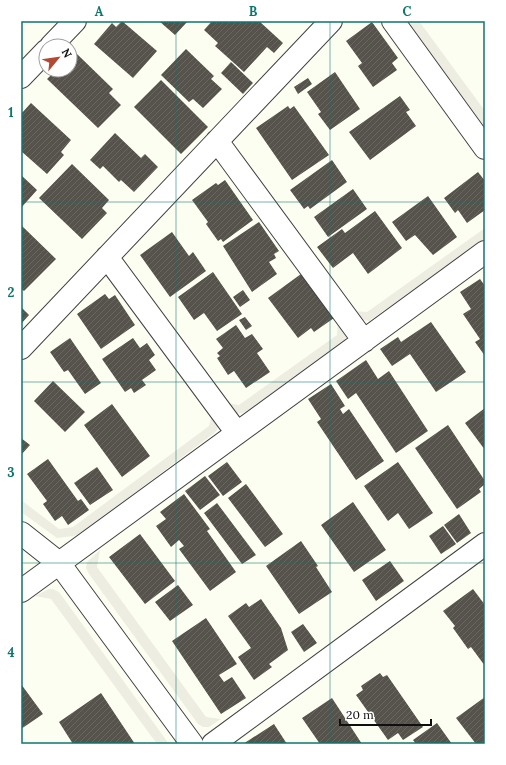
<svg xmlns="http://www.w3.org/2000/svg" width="506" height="765" font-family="Lora,serif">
	<defs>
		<pattern id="building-hatch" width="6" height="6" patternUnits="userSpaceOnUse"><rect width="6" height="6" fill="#56524c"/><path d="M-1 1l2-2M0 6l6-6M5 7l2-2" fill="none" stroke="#696661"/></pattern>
	</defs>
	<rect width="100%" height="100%" fill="#fdfef2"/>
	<!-- plaza -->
	<path fill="#eeede1" d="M407,21H419L485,111V127Z
		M485,228V239L369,321L363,320L354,311L367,312Z
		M338,319L345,332L346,337L344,341L247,412L237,414L227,403L239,405L337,335Z
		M212,414L218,424L217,430L213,434L81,533L74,536L57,538L21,512V500L59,529L73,527L209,426Z
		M100,550L97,567L206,717L221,719L209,727H203L198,724L89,574L86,568L87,562Z
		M49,589H53L59,592L169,744H157L51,599L35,596Z"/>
	<!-- building -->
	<path fill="url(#building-hatch)" d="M122,21L157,51L133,78L94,44L112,23L116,27Z
		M159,21H188L175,35Z
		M212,21H259L283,43L274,53L267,47L244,72L215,46L218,43L204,30Z
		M372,22L398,58L392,63L397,70L373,87L358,66L362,63L346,41Z
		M186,49L214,76L211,79L222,89L203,108L193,99L189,102L161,75Z
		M77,54L113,89L109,93L121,105L98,128L47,79L56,70H70V62Z
		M231,62L253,83L243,94L221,73Z
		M335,72L360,109L330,130L318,114L321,112L307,92Z
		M308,78L312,84L298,94L294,87Z
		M161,80L208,127L181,154L134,107Z
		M400,96L410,110L406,112L416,126L370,160L349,132Z
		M31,103L71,140L61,152L64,155L47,174L21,151V114Z
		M288,106L290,109L294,106L329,155L292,180L256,128Z
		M115,133L141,158L145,154L158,167L134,192L121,180L119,182L103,166L100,169L90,160Z
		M332,160L347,182L310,209L308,206L304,209L290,190Z
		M72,164L109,200L102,208L107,213L82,239L39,198Z
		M478,172L485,181V210L467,223L458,210L455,213L444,198Z
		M21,175L37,190L21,208Z
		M225,180L253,220L223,242L221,239L218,241L206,224L208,222L192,200L216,183L218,185Z
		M353,189L367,209L328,237L314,217Z
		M428,196L457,237L433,255L415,235L406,241L392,222Z
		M375,211L402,248L368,274L353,253L333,268L317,247L342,229L345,233Z
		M259,222L279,251L274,254L276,258L269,262L277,274L252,292L223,246Z
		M21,225L56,259L24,291L21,289Z
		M172,232L189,256L193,252L206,271L170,297L140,255Z
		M213,272L242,314L217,331L204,313L194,320L178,297Z
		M301,274L334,318L314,332L311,328L298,338L268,298Z
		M480,279L485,286V356L475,342L480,339L463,314L471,309L460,292Z
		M243,290L250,300L240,307L233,297Z
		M105,294L109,299L115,295L135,325L101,349L77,314Z
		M21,307L29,315L21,324Z
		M245,317L252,326L246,330L239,320Z
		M431,322L466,372L436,392L410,354L392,366L380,349L398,337L401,342Z
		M236,325L245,338L252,334L263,349L257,353L270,372L246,388L234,371L228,375L217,358L220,356L217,353L223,348L216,339Z
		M70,338L101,383L85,394L68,370L64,372L50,352Z
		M133,338L140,348L147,343L155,355L149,360L156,370L142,380L146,385L134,393L131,388L125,392L102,359Z
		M366,360L378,379L389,371L428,431L396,453L356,393L348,399L336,381Z
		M53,381L85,412L65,432L34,401Z
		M331,384L345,406L340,409L343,414L349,409L384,461L356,480L317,422L321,419L308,399Z
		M112,404L150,456L122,477L84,425Z
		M485,408V450L465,423Z
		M448,425L485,481V484L479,489L481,492L457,509L415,448Z
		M21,438L30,445L21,455Z
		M48,459L78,501L81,499L89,510L68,525L62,516L55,521L43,504L47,501L27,474Z
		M227,462L242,482L223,496L208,476Z
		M398,462L433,513L409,529L398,513L388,521L364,486Z
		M97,467L113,490L90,505L74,483Z
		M205,476L220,495L200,510L185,491Z
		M246,484L283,534L265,547L228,498Z
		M184,494L210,529L207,531L236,572L210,591L179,549L184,546L179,540L171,547L156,526L166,519L160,512Z
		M353,502L386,550L354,572L321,525Z
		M217,503L256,555L242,564L204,513Z
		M459,514L471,533L457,543L444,525Z
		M443,526L456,544L441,554L429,536Z
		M140,534L175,581L145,604L109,557Z
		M301,541L318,566L316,567L332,592L299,614L266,566Z
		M390,561L404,581L376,601L362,580Z
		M178,585L193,605L170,621L155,602Z
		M473,589L485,605V666L471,647L468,649L453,628L455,626L443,611Z
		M261,599L281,628L288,650L269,664L272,667L254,680L238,657L251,648L228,616L246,603L249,607Z
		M206,618L237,664L219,675L224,682L232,677L246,698L221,714L172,641Z
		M303,624L317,643L304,652L291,632Z
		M380,673L383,677L387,675L423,727L403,740L398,733L388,740L356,695L363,690L361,686Z
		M21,684L43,714L21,729Z
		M101,693L135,744H73L59,722Z
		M485,697V744H476L456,718Z
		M332,698L362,744H320L302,718Z
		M437,723L452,744H416L413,740Z
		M274,724L287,744H243Z"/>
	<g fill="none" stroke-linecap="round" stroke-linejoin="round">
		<!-- minor casing -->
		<g stroke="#424242" stroke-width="24">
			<path id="minor" d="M393,21L485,148
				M51,46L75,21
				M21,77L46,51
				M217,141L364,341
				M107,257L237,433
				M21,348L331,21
				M21,591L485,252
				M213,744L485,544"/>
		</g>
		<!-- tertiary casing -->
		<g stroke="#424242" stroke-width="24">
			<path id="tertiary" d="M21,533L59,563L192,744"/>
		</g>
		<!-- minor -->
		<use href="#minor" stroke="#fff" stroke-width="22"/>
		<!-- tertiary -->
		<use href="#tertiary" stroke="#fff" stroke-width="22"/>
	</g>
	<!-- grid -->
	<path fill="none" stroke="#0f766e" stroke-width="1" stroke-opacity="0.55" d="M176,21V744M330,21V744M21,202H485M21,382H485M21,563H485"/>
	<!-- border -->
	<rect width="506" height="765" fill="none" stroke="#ffffff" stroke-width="44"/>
	<!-- north arrow -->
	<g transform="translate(58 58) rotate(61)"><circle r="19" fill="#ffffff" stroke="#9f9f9f"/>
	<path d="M0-3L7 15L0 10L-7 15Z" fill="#b14935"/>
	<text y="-6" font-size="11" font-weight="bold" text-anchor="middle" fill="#0f0f0f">N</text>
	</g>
	<!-- scale -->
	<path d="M340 719v6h91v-6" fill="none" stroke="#0f0f0f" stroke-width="2"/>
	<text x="346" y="719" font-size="12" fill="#0f0f0f" stroke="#ffffff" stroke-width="3" paint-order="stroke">20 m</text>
	<rect x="22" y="22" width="462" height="721" fill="none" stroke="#0f766e" stroke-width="1.5"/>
	<g font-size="13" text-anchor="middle" font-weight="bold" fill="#0f766e">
		<text x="99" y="16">A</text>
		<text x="253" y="16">B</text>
		<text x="407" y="16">C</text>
		<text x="11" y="117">1</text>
		<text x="11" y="297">2</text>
		<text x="11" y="477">3</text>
		<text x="11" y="657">4</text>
	</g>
</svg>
